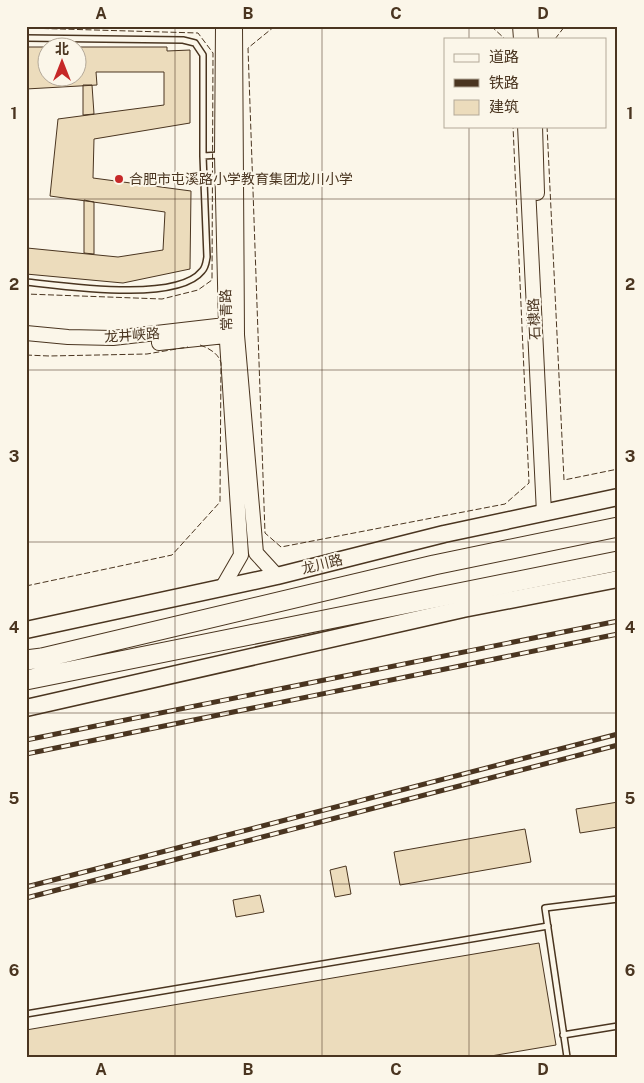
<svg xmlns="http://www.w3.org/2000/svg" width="644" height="1083" font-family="'Public Sans','Noto Sans SC',sans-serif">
	<rect width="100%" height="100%" fill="#fbf6e9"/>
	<!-- building -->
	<path fill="#ecdcbc" stroke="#4a3520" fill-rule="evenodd" d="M26,47H167V51L190,50V123L94,139L93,178L191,191L190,269L123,283L26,274L27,248L118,257L163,250L165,212L50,196L58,119L164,105V72H96L97,85L26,89ZM48,48H78V78H48Z
		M83,85H92L94,114L83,115Z
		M84,200L94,202V254L84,253Z
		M618,802V827L580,833L576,809Z
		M525,829L531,862L400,885L394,852Z
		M346,866L351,894L335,897L330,870Z
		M260,895L264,912L236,917L233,900Z
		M539,943L556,1045L485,1057H26V1030Z"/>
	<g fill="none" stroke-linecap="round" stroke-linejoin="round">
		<!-- lane casing -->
		<g stroke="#4a3520" stroke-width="8">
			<path id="lane" d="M26,38L183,40L195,43L203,55V156
				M26,282C64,286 177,303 202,271C206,267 206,262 207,257L203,156L220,155
				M26,1014L548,926
				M563,1035L618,1026
				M567,1057L545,908L618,899"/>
		</g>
		<!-- secondary casing -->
		<g stroke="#4a3520" stroke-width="16">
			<path id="secondary" d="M235,26L237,335L256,553L277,576
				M520,26L521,39
				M530,26L531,39
				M525,126L544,513
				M535,126L537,193
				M26,333L68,337L113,338L234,324
				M159,343L235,335
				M222,588L241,555L226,326L222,155L223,26"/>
		</g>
		<!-- primary casing -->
		<g stroke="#4a3520" stroke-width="19">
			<path id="primary" d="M26,630L277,576L444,534L618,497
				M26,708L463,609L618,579"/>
		</g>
		<!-- highway casing -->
		<g stroke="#4a3520" stroke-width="21">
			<path id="highway" d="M26,660L42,658L434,565L618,527
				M26,680L618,561"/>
		</g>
		<!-- lane -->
		<use href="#lane" stroke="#fbf6e9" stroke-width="5"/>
		<!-- secondary -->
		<use href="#secondary" stroke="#fbf6e9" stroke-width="14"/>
		<!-- primary -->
		<use href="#primary" stroke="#fbf6e9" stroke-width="16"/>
		<!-- highway -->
		<use href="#highway" stroke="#fbf6e9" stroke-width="19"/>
		<!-- rail casing -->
		<g stroke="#4a3520" stroke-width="5">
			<path id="rail" d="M26,740L618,621
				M26,754L618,634
				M26,887L618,734
				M26,898L618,745"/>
		</g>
		<!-- rail -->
		<use href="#rail" stroke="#fbf6e9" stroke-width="3" stroke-dasharray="9" stroke-linecap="butt"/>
		<!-- fence -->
		<path stroke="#4a3520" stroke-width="1" stroke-dasharray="6 2.5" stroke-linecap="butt" d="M275,26L248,48L265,533L281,547L505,504L529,483L513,126
			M491,26L505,39
			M26,28L198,33L213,53L212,280L198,290L162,299L26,294
			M555,39L565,26
			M547,126L564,480L618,469
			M26,355L49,356L147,354L188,347
			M26,586L172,555L220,502L221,363C219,354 209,348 200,345"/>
	</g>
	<!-- grid -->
	<path fill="none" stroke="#4a3520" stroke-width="1" stroke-opacity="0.55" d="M175,26V1057M322,26V1057M469,26V39M469,126V1057M26,199H618M26,370H618M26,542H618M26,713H618M26,884H618"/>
	<!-- markers -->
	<circle fill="#c62828" stroke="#fbf6e9" stroke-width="2" cx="119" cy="179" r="5"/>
	<g text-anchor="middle" stroke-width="4" stroke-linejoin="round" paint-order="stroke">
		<!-- poi labels -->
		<g font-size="14" fill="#4a3520" stroke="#fbf6e9" text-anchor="start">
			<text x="129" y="184">合肥市屯溪路小学教育集团龙川小学</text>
		</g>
		<!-- street labels -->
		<g font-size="14" fill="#4a3520" stroke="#fbf6e9">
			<text transform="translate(226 310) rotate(-92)" y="5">常青路</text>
			<text transform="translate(534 319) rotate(-93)" y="5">石棣路</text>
			<text transform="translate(132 335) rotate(-4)" y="5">龙井峡路</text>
			<text transform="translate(322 564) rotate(-14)" y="5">龙川路</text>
		</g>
	</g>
	<!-- border -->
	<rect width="644" height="1083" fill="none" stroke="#fbf6e9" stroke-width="55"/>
	<!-- legend -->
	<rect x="444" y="38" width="162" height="90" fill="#fbf6e9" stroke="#b4a999"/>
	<rect x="454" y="54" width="25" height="8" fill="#fbf6e9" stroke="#b4a999"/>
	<text x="489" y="62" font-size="15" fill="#4a3520">道路</text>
	<rect x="454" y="79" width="25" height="8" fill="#4a3520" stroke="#b4a999"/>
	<text x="489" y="88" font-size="15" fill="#4a3520">铁路</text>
	<rect x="454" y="100" width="25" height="15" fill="#ecdcbc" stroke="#b4a999"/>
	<text x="489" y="112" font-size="15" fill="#4a3520">建筑</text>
	<!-- north arrow -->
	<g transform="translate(62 62)"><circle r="24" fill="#fbf6e9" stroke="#b4a999"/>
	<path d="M0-4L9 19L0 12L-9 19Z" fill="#c62828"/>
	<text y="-8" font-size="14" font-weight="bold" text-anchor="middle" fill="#4a3520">北</text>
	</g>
	<rect x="28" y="28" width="588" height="1028" fill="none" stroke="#4a3520" stroke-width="2"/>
	<g font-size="16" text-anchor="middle" font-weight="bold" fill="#4a3520">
		<text x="101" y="19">A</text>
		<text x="248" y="19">B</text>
		<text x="396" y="19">C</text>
		<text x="543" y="19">D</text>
		<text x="14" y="119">1</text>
		<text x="630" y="119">1</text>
		<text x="14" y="290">2</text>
		<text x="630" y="290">2</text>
		<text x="14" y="462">3</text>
		<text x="630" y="462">3</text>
		<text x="14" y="633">4</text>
		<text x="630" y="633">4</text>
		<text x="14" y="804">5</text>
		<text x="630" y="804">5</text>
		<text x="14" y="976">6</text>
		<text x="630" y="976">6</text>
		<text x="101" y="1075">A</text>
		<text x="248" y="1075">B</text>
		<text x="396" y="1075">C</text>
		<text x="543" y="1075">D</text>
	</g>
</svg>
